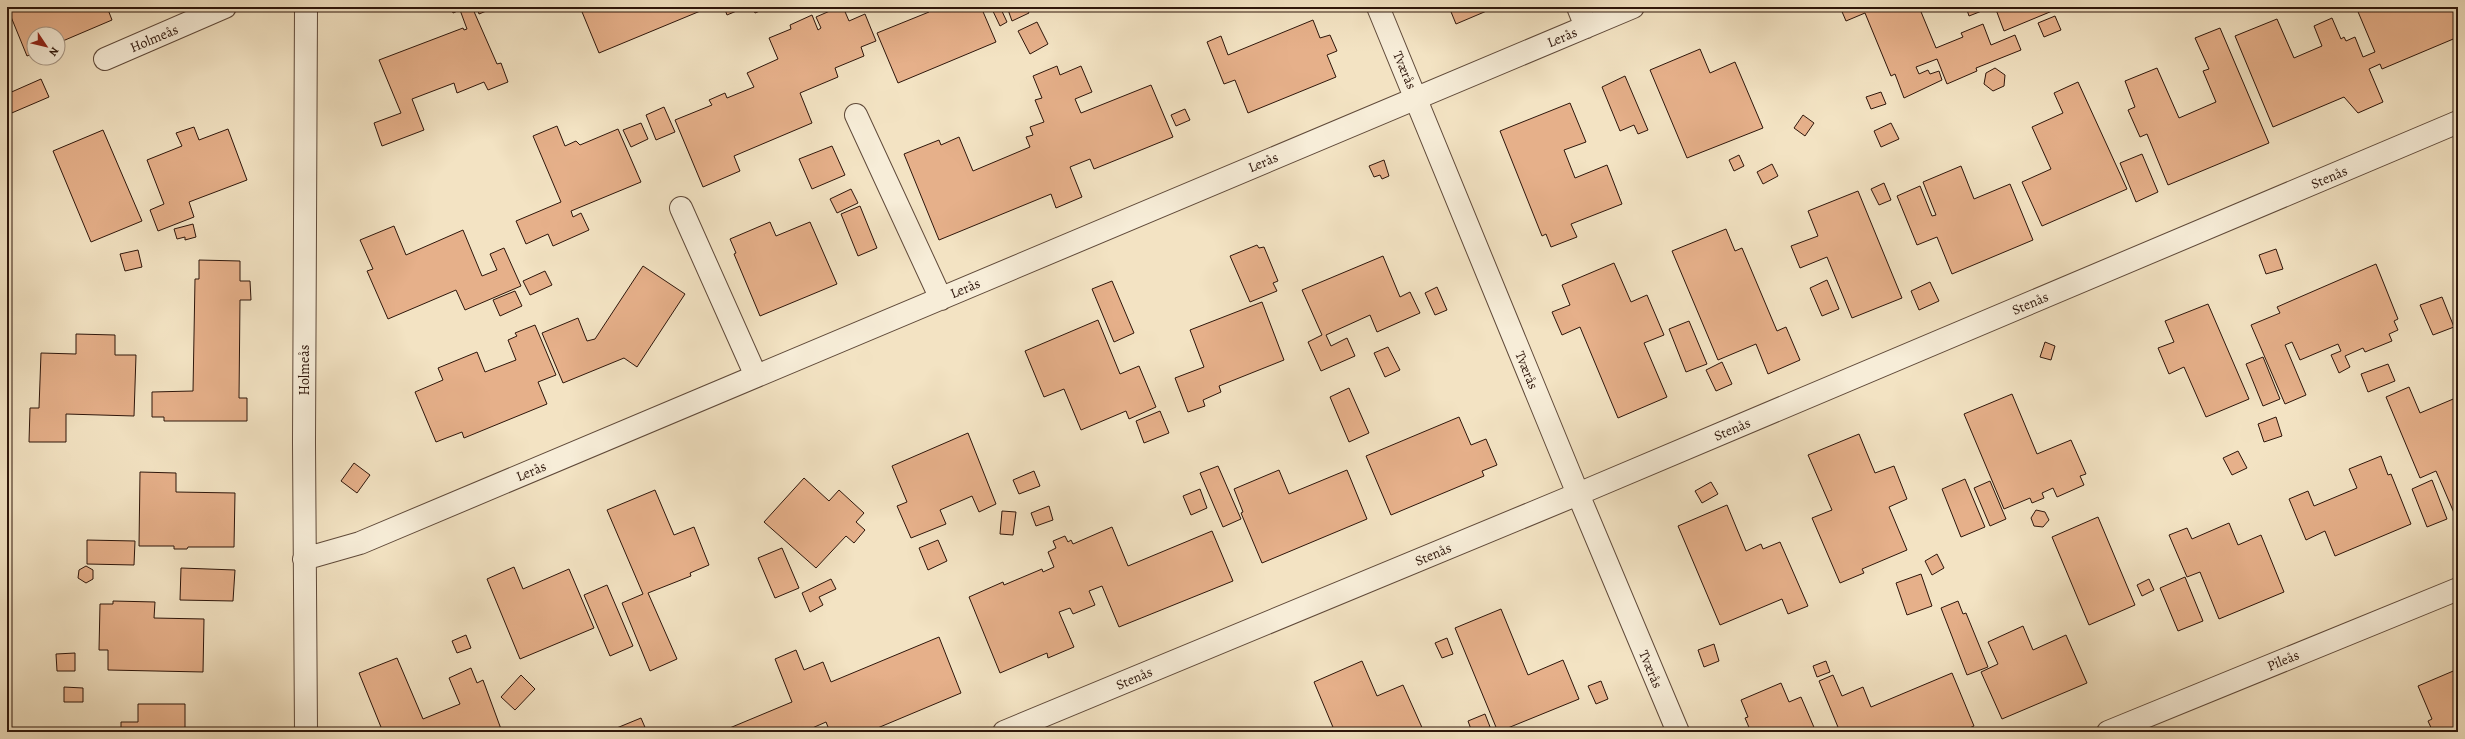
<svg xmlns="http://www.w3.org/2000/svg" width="2465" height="739" font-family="Alegreya,serif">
	<rect width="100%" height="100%" fill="#f3e3c3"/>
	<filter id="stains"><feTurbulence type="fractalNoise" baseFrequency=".005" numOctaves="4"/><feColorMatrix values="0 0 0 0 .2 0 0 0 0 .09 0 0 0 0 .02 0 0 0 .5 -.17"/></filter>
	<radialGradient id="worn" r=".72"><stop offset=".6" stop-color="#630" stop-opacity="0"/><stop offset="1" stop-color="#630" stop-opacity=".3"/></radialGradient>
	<!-- building -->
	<path fill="#e6b08a" stroke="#2e160b" d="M7,7H107L112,20L58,43V34H34V53L27,56Z
		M451,7H472L497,64L501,63L508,82L488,90L484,82L457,93L454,83L412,99L424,130L382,146L374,123L401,113L379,60L463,28L464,30L467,29L460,10L453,13Z
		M477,7H496L479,14Z
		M580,7H710L599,53Z
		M724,7H746L727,15Z
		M752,7H766L767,8L755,13Z
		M839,7H843L849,21L865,14L876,41L861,47L864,56L835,68L838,77L800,93L812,123L734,156L740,171L703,187L675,120L712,105L709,100L725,93L727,98L754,87L747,73L778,59L769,38L791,29L790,25L812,15L818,30L821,28L816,17Z
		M927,7H981L996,42L898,83L877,33L929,12Z
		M991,7H1000L1007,22L1000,26Z
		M1007,7H1026L1029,13L1012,21Z
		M1449,7H1496L1456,24Z
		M1840,7H1919L1936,48L1963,37L1961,33L1983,24L1991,45L2015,35L2021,50L1976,68L1977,71L1947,84L1937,59L1916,67L1919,74L1928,70L1930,74L1939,71L1942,80L1904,98L1895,74L1891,76L1865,13L1846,21Z
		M1966,7H1992L1969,16Z
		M1995,7H2056L2057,9L2004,31Z
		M2356,7H2451L2458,23V37L2382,69L2380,64L2369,69L2383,102L2358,113L2344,97L2273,127L2235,36L2277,19L2294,58L2322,46L2314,26L2332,18L2341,39L2344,37L2346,41L2355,37L2363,57L2375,52Z
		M2055,16L2061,30L2044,37L2038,23Z
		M1313,20L1320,38L1330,35L1337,51L1327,55L1336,77L1248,113L1235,80L1224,84L1207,42L1221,36L1228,55Z
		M1037,22L1048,44L1030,54L1018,31Z
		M2220,28L2269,143L2168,185L2147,134L2140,137L2128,110L2135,107L2125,81L2157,68L2179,118L2216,102L2203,71L2209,69L2195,38Z
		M1700,49L1710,73L1735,62L1763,128L1687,158L1650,70Z
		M1057,66L1060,75L1081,66L1092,92L1075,99L1081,113L1151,85L1173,137L1094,169L1090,159L1070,167L1082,197L1056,208L1051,194L939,240L904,154L939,140L941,145L959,137L973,171L1030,147L1026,137L1033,135L1030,127L1044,122L1035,100L1042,98L1033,76Z
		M1995,68L2005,75L2004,86L1993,91L1984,84L1986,73Z
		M1625,76L1648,130L1638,134L1634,125L1620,131L1602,87Z
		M41,79L49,97L7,115V94Z
		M2078,82L2127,189L2042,226L2022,182L2051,169L2032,127L2063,113L2054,93Z
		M1881,92L1886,104L1871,109L1866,97Z
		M1570,103L1586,142L1564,150L1575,178L1607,165L1622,204L1571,224L1577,237L1551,247L1546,234L1542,236L1500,131Z
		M664,107L675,132L656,140L646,115Z
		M1185,109L1190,120L1176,126L1171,115Z
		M1803,115L1814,123L1805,136L1794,128Z
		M641,123L648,139L631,147L623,130Z
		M1891,123L1899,139L1881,147L1874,131Z
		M557,126L565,146L576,141L580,145L618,129L641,182L571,211L573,217L581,213L589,230L553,246L548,234L526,244L516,221L561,202L533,136Z
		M194,127L199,140L228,129L247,180L189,202L194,217L158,231L150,210L164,204L147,160L182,146L176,133Z
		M103,130L142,221L91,242L53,151Z
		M832,146L845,175L812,189L799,159Z
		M2142,154L2158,192L2136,202L2120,163Z
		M1739,155L1744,166L1734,171L1729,160Z
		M1384,160L1389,176L1382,179L1380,175L1374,177L1369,166Z
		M1772,164L1778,176L1763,184L1757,172Z
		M1961,166L1974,199L2010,184L2033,240L1952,274L1937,237L1917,245L1897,196L1920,186L1932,216L1936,215L1923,182Z
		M1884,183L1891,200L1879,205L1871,189Z
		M851,189L858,203L837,213L830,199Z
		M1858,191L1902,298L1852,318L1827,257L1800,268L1791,246L1818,236L1808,211Z
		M860,206L877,248L858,256L841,214Z
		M770,222L776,236L810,222L837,284L760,316L734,254L736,253L730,239Z
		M193,224L196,237L185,240V237L177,239L174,229Z
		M394,226L406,255L463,230L482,276L497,270L490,254L504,248L521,286L465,310L456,290L388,319L367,271L373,269L360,240Z
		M1726,229L1735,251L1742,248L1777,331L1786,327L1800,360L1768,374L1756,344L1718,360L1672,251Z
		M1257,245L1259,248L1264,247L1278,281L1273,283L1277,291L1250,302L1230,256Z
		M2276,249L2283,269L2266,274L2259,255Z
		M138,250L142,267L125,271L120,254Z
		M1383,256L1400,297L1410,292L1420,313L1377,332L1370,315L1326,335L1331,346L1347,338L1355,356L1321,371L1308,342L1322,335L1302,290Z
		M199,260L240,261V281H250L251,300H240L239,398H247V421H164V417H152V392L193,391L195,279H199Z
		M1614,263L1631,302L1647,295L1664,335L1644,343L1667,397L1618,418L1580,327L1562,335L1552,312L1570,305L1562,285Z
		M2376,264L2398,319L2394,321L2398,330L2389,334L2392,341L2365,352L2363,348L2345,356L2350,367L2339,373L2331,355L2341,351L2338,344L2300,360L2292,342L2285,345L2306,395L2285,404L2251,325L2280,313L2277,307Z
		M643,266L685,294L637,367L624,358L563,383L542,333L578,318L587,341L595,339Z
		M545,271L552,285L530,295L523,281Z
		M1827,280L1839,309L1822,316L1810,288Z
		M1112,281L1134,333L1114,342L1092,289Z
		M1930,282L1939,301L1919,310L1911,291Z
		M1437,287L1447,310L1435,315L1425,293Z
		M515,291L522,306L500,316L493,300Z
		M2442,297L2454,327L2433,335L2420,305Z
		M1262,302L1284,360L1219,386L1221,392L1203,400L1205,406L1188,412L1175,378L1204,367L1190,330Z
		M2208,304L2249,399L2206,417L2184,367L2169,374L2158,348L2174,342L2165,321Z
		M1098,320L1120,374L1139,366L1156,407L1129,419L1126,411L1081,430L1064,389L1044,397L1025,351Z
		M1689,321L1707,364L1686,372L1669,329Z
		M535,325L556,375L538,382L547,404L464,438L462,432L436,442L415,392L443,380L438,368L477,352L485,372L516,360L508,340L517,336L515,333Z
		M76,334L115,335V355H136L134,416L66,414V442H29L30,408H39L41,353L76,354Z
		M2045,342L2055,346L2051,360L2040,357Z
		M1388,347L1400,370L1385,377L1374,353Z
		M2263,357L2280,399L2263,406L2246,364Z
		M1722,362L1732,384L1716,391L1706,370Z
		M2388,364L2395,381L2368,392L2361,374Z
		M2409,387L2420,413L2458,397V522L2436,471L2420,478L2386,397Z
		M1349,388L1369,433L1349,442L1330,397Z
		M2012,394L2037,454L2071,440L2086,474L2080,476L2084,485L2057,497L2053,488L2042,493L2044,498L2032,503L2030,498L2004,509L1964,414Z
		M1160,411L1169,433L1144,443L1136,421Z
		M1459,417L1471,445L1486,439L1497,465L1482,471L1484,476L1391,515L1366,456Z
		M2276,417L2282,436L2264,442L2258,424Z
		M968,433L996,504L979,512L972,496L940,510L946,524L911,538L897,506L907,502L892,466Z
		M1859,434L1875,473L1894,466L1907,499L1889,507L1907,550L1862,569L1864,573L1840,583L1812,518L1832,510L1808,455Z
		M2238,451L2247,468L2232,475L2223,458Z
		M2381,456L2388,475L2391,474L2411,524L2335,556L2325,531L2306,540L2289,499L2308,491L2314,506L2357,488L2349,469Z
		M354,463L370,475L357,493L341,481Z
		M1218,466L1241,519L1223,527L1200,473Z
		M1279,470L1289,494L1347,470L1367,519L1262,563L1241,513L1243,512L1234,489Z
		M1034,471L1040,486L1019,494L1013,480Z
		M140,472L176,473V492L235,493L234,547H188L187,549H174V546H139Z
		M804,478L829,501L839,490L864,513L856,522L865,530L854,543L846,536L816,568L764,522Z
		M1965,479L1985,527L1961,537L1942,489Z
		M2432,480L2447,519L2427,527L2412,489Z
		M1990,481L2006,519L1990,526L1974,488Z
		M1711,482L1718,494L1702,503L1695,491Z
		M1200,489L1207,508L1191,515L1183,496Z
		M655,490L674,535L694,527L709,565L690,573L691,576L648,593L677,659L650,671L622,603L643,594L607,510Z
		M1727,505L1746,551L1761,544L1763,549L1780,542L1808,606L1788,614L1782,599L1720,625L1678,526Z
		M1049,506L1053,520L1036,526L1031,513Z
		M2036,510L2045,512L2049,520L2043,527L2034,526L2031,518Z
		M1002,511L1016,512L1013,535L1000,534Z
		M2098,517L2135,605L2089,625L2052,537Z
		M2229,523L2238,545L2261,535L2284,592L2219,619L2200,572L2187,577L2169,535L2187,528L2192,539Z
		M1112,527L1128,566L1212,531L1233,581L1119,627L1102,586L1089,591L1095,605L1073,614L1070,608L1059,612L1074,647L1048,658L1047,653L1000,673L969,597L1003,582L1004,585L1042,569L1043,572L1054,567L1048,552L1056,548L1053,541L1065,536L1068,542L1071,540L1073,544Z
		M87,540L135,541L134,565L87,564Z
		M938,540L947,561L928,570L919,548Z
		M782,548L799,588L775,598L758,558Z
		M1937,554L1944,568L1932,575L1925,561Z
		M86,566L93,570V579L86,583L78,578L79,570Z
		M514,567L523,589L569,569L594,628L520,659L487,579Z
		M181,568L235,570L233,601L180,600Z
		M1921,574L1932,606L1907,615L1896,583Z
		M2185,577L2203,621L2178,631L2160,588Z
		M831,579L836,589L819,597L823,605L810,612L802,593Z
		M2149,579L2154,590L2142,596L2137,585Z
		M607,585L633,646L610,656L584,595Z
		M113,601L155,602L154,618L204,619L203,672L108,670V650H99L100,604H113Z
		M1958,601L1963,614L1966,613L1988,667L1967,675L1941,608Z
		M1501,609L1528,675L1563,660L1579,699L1498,732L1455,628Z
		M2023,626L2033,650L2066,635L2087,683L2002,719L1981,672L1998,664L1988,642Z
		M466,635L471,648L457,653L452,641Z
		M939,637L961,693L868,732H830L826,722L810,729L811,732H720L792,702L775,659L796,650L804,670L823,662L831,682Z
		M1447,638L1453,654L1442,658L1435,643Z
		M1714,644L1719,661L1704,667L1698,650Z
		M75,653V671H57L56,654Z
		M397,658L423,719L460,704L449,678L471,668L477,683L483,680L501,729L492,732H383L359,673Z
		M1362,661L1377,696L1403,685L1424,732H1335L1314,682Z
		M1826,661L1830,672L1817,677L1813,666Z
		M2458,669V732H2433L2428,721L2432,719L2418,686Z
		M1952,673L1974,726L1960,732H1840L1819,681L1833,675L1842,696L1863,687L1871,707Z
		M521,675L535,689L515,710L501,697Z
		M1601,681L1608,699L1596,704L1588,686Z
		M1781,683L1789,702L1801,697L1816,732H1751L1745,718L1748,717L1741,700Z
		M64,687L83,688V702H64Z
		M138,704H185V729L239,730V732H121V722H138Z
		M1485,714L1492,732H1472L1468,721Z
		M641,718L647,732H607Z"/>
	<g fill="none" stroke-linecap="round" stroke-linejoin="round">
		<!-- minor casing -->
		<g stroke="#5f4939" stroke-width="24">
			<path id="minor" d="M1378,7L1578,494L1678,732
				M1578,7L1586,27
				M105,59L225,7
				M856,115L941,299
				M681,208L756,376
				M304,559L360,543L1633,7
				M306,732L304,443L306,7
				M1004,732L1578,494L2458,122
				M2108,732L2458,589"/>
		</g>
		<!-- minor -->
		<use href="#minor" stroke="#f7edd8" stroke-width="22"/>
	</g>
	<g text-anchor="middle" stroke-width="4" stroke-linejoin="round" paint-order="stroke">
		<!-- street labels -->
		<g font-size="14" fill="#2e160b" stroke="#f7edd8">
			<text transform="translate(1562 37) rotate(-23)" y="5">Lerås</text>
			<text transform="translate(154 38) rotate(-23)" y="5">Holmeås</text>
			<text transform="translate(1405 70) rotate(67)" y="5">Tværås</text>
			<text transform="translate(1263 162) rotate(-23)" y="5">Lerås</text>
			<text transform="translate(2329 177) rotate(-23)" y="5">Stenås</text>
			<text transform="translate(965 288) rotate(-23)" y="5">Lerås</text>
			<text transform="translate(2030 303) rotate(-23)" y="5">Stenås</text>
			<text transform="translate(304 370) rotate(-90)" y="5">Holmeås</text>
			<text transform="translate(1527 370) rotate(68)" y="5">Tværås</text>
			<text transform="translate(1732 429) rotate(-23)" y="5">Stenås</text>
			<text transform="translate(531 471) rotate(-23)" y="5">Lerås</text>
			<text transform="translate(1433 554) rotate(-23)" y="5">Stenås</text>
			<text transform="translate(2283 660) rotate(-22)" y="5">Pileås</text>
			<text transform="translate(1651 669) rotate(67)" y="5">Tværås</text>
			<text transform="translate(1134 678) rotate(-23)" y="5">Stenås</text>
		</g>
	</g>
	<!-- margin -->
	<rect width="2465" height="739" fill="none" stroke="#f3e3c3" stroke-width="24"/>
	<rect x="8" y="8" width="2449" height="723" fill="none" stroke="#2e160b" stroke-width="2"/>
	<rect x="12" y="12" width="2441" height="715" fill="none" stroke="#2e160b"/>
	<!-- north arrow -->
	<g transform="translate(46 46) rotate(125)"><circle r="19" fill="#f7edd8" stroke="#a79786"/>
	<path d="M0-3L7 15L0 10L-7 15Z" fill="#8f2418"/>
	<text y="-6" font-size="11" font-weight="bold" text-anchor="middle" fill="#2e160b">N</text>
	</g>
	<rect width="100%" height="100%" filter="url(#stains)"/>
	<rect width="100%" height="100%" fill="url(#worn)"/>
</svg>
